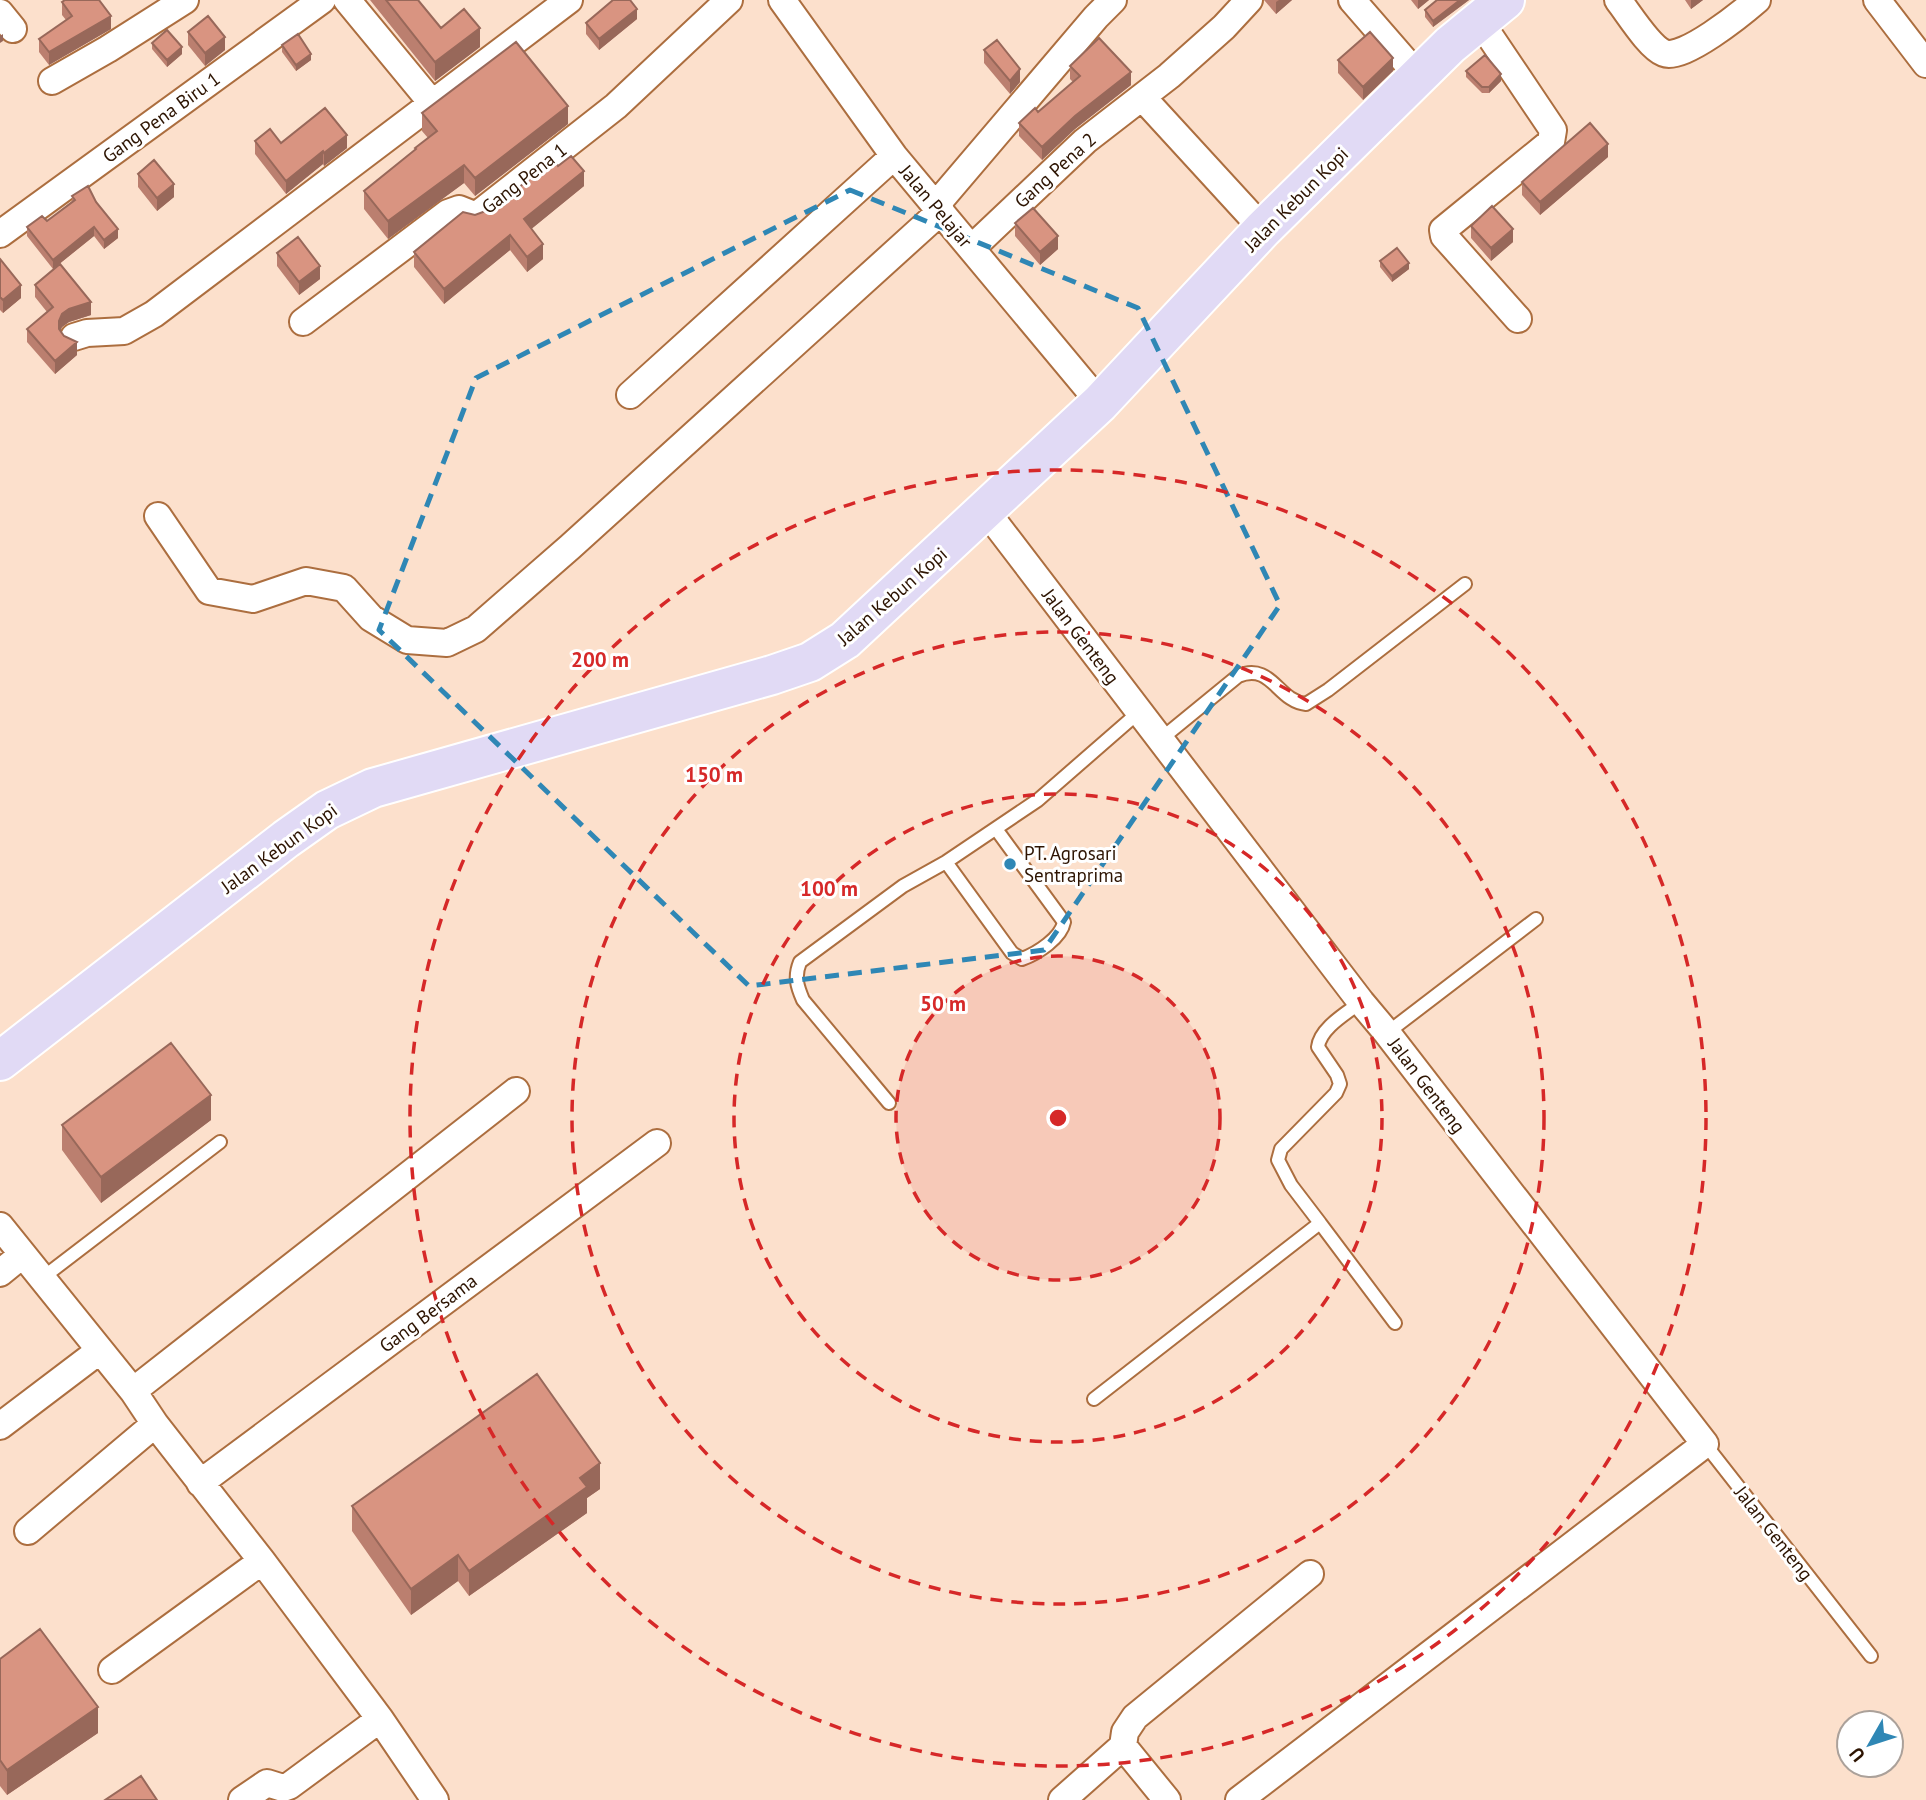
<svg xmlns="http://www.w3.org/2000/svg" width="1926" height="1800" font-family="'PT Sans',sans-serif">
	<rect width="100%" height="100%" fill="#fce0cc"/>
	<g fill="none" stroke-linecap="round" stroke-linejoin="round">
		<!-- lane casing -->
		<g stroke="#ac6e3f" stroke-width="16">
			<path id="lane" d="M1161,739L1238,676C1272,662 1277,701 1306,704L1328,690L1465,584
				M946,862L1012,953L1022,959C1038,953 1061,938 1064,922L996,829
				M1387,1033L1536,919
				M889,1103L803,1000C797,986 794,977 800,962L903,886L946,862L1038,800L1139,712
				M1320,1223L1395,1323
				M41,1279L220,1142
				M1094,1399L1320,1223L1291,1185L1278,1160L1281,1149L1336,1093L1340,1084L1337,1075L1318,1047C1320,1028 1347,1013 1361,1002
				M1705,1444L1871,1656"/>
		</g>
		<!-- street casing -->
		<g stroke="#ac6e3f" stroke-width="30">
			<path id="street" d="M347,0L432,103
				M782,0L894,156L1100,403
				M1352,0L1419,77
				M1618,0C1629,14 1649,47 1664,53C1683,61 1742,13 1757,0
				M1877,0L1926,64
				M0,13L13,29
				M1479,20L1553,130L1551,142L1443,230L1444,236L1518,319
				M52,81L108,49L185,0
				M1142,97L1263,229
				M936,205L1096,17L1113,0
				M0,234L322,0
				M972,248L1085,141L1169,76L1224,27L1249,0
				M303,322L448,213L459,209L474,215L481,212L616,106L729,0
				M74,337L87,333L124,331L154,314L569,0
				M630,395L894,156
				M986,511L1361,1002L1387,1033L1705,1444L1239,1800
				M158,516L209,591L253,599L306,581L344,588L371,618L407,640L447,643L476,629L570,547L941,211
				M0,1226L133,1391L155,1424L262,1561L380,1719L435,1800
				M0,1273L22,1255
				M133,1391L516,1091
				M0,1426L99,1351
				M200,1483L657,1143
				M28,1531L155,1424
				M112,1670L262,1561
				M1123,1746L1167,1800
				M242,1800L267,1783L283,1788L289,1786L380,1719
				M1062,1800L1123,1746L1125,1732L1135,1717L1310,1574"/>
		</g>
		<!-- primary casing -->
		<g stroke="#fff" stroke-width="42">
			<path id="primary" d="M0,1061L286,839L327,810L373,788L772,675L810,662L845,640L1100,403L1263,229L1450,45L1505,0"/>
		</g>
		<!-- lane -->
		<use href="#lane" stroke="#fff" stroke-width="12"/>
		<!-- street -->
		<use href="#street" stroke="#fff" stroke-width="26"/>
		<!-- primary -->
		<use href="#primary" stroke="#e1daf5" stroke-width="38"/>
	</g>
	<!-- wall -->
	<path fill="#bb7f6f" d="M370,0H418L441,28L480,47L435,81Z
		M1264,0H1292L1276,14Z
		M1411,0H1429L1418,9Z
		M1437,0H1469L1433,27L1425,17V10Z
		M1685,0H1703L1691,9Z
		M62,2L111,29L49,65L39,52V39L66,20L62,15Z
		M637,19L599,50L586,34V23Z
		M188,32L225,50L205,66L188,45Z
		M152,43L182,54L167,67L152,49Z
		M282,45L311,60L296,71L282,52Z
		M984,50L1020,82L1010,94L984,63Z
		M1338,60L1393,71L1363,100L1338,73Z
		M1070,66L1131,85L1075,129L1042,160L1019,136V123L1038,112L1073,82L1070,79Z
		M1466,71L1501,81L1489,93H1482L1466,77Z
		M422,113L568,124L475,196L464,183L388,239L364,209V191L415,150V148L428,138L422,131Z
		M255,141L281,143L347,148L324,166L323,164L286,194L255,154Z
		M1608,157L1540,215L1522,195V182Z
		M558,166L584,186L531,229L543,259L527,272L510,250L444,304L414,267V252L491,209Z
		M138,174L174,197L157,211L138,187Z
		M72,196L118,238L104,249L94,236L53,269L27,236V227L47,221L72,201Z
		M1015,223L1058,249L1040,265L1015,236Z
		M1471,226L1513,242L1491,261L1471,238Z
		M277,253L320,279L299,295L277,266Z
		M0,259L21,298L3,313L0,310Z
		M1380,261L1409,269L1392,282L1380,267Z
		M35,285L91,315L69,322L62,327L60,331L77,355L55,374L27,342V329L47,312L35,297Z
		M211,1120L101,1203L62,1150V1125Z
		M600,1489L587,1498V1513L469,1596L458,1581L411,1615L352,1531V1506Z
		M0,1659L98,1733L7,1795L0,1786Z"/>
	<!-- shaded-wall -->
	<path fill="#98685a" d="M1279,0H1292L1276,14V2Z
		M1418,0H1429L1418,9Z
		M1460,0H1469L1433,27V21Z
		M1691,0H1703L1691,9Z
		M637,9V19L599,50V39Z
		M111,16V29L49,65V52Z
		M480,28V47L435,81V62Z
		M3,34V41L0,43V36Z
		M225,37V50L205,66V53Z
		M182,47V54L167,67V60Z
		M311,54V60L296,71V65Z
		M1393,58V71L1363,100V87Z
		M1020,69V82L1010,94V81Z
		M1131,72V85L1075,129L1042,160V147L1075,116Z
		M1501,74V81L1489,93V87Z
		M568,106V124L475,196V178Z
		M347,135V148L324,166V153Z
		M1608,144V157L1540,215V202Z
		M323,151V164L286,194V181Z
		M464,165V183L388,239V221Z
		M584,171V186L524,235V219Z
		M174,184V197L157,211V198Z
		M94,227V236L53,269V260Z
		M118,229V238L104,249V240Z
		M1513,229V242L1491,261V248Z
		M510,235V250L444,304V289Z
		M1058,236V249L1040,265V252Z
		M543,244V259L527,272V257Z
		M1409,263V269L1392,282V276Z
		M320,266V279L299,295V282Z
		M21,285V298L3,313V300Z
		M91,302V315L69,322L62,327L59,334V321L62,314L69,309Z
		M77,342V355L55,374V361Z
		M211,1095V1120L101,1203V1177Z
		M600,1463V1489L587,1498V1513L469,1596V1571L580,1478Z
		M458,1555V1581L411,1615V1589Z
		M98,1707V1733L7,1795V1770Z"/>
	<!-- building -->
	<path fill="#d99481" stroke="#98685a" stroke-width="2" d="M65,0H99L111,16L49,52L39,39L72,16L62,2Z
		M386,0H418L441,28L464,9L480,28L435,62Z
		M613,0H630L637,9L599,39L586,23Z
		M1437,0H1460L1433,21L1425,10Z
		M208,16L225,37L205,53L188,32Z
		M167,30L182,47L167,60L152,43Z
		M1370,32L1393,58L1363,87L1338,60Z
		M298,34L311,54L296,65L282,45Z
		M1099,38L1131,72L1075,116L1042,147L1019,123L1035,108L1038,112L1080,76L1070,66Z
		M997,40L1020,69L1010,81L984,50Z
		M516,42L568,106L475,178L464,165L388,221L364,191L416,149L415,148L437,131L422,113Z
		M1485,55L1501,74L1489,87H1482L1466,71Z
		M325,108L347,135L324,153L323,151L286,181L255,141L270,129L281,143Z
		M1590,123L1608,144L1540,202L1522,182Z
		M571,156L584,171L524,219L543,244L527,257L510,235L444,289L414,252L463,212L475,215L491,209L554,160L558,166Z
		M154,160L174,184L157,198L138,174Z
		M88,186L96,202L118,229L104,240L94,227L53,260L27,227L42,216L47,221L75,200L72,196Z
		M1492,206L1513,229L1491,248L1471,226Z
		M1033,208L1058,236L1040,252L1015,223Z
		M298,237L320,266L299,282L277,253Z
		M1397,248L1409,263L1392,276L1380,261Z
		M0,259L21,285L3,300L0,297Z
		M60,264L91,302L69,309L62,314L59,321V329L64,336L77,342L55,361L27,329L53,307L35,285Z
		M171,1043L211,1095L101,1177L62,1125Z
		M537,1374L600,1463L580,1478L587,1487L469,1571L458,1555L411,1589L352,1506Z
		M40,1629L98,1707L7,1770L0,1760V1659Z
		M141,1776L157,1800H105Z"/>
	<!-- marked area -->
	<path fill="none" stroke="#2f87b5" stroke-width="5" stroke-dasharray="14 9" stroke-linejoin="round" d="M850,190L1138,308L1280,605L1044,950L749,986L379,630L476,378Z"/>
	<!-- distance rings -->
	<circle cx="1058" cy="1118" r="162" fill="#d62828" fill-opacity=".12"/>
	<g fill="none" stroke="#d62828" stroke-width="3.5" stroke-dasharray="12 9">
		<circle cx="1058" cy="1118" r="162"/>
		<circle cx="1058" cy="1118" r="324"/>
		<circle cx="1058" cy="1118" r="486"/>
		<circle cx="1058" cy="1118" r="648"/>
	</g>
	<!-- markers -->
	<circle fill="#2f87b5" stroke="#fff" stroke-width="2.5" cx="1010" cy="864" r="7"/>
	<g text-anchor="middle" stroke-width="6" stroke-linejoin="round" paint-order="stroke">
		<!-- street labels -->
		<g font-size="19" fill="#2d1402" stroke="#fff">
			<text transform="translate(161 117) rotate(-36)" y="7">Gang Pena Biru 1</text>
			<text transform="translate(1055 170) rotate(-42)" y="7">Gang Pena 2</text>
			<text transform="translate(524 178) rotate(-38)" y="7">Gang Pena 1</text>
			<text transform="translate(1296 199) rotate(-45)" y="7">Jalan Kebun Kopi</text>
			<text transform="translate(936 206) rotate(50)" y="7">Jalan Pelajar</text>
			<text transform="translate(892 596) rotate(-41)" y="7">Jalan Kebun Kopi</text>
			<text transform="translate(1081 636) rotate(53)" y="7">Jalan Genteng</text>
			<text transform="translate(279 848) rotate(-36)" y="7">Jalan Kebun Kopi</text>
			<text transform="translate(1427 1085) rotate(53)" y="7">Jalan Genteng</text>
			<text transform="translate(428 1313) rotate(-37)" y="7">Gang Bersama</text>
			<text transform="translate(1774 1533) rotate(52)" y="7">Jalan Genteng</text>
		</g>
		<!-- poi labels -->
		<g font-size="19" fill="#2d1402" stroke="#fff" text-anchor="start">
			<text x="1024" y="860">PT. Agrosari<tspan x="1024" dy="22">Sentraprima</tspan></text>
		</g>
	</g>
	<circle cx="1058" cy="1118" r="10" fill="#d62828" stroke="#fff" stroke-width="3.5"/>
	<g font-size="21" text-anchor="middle" font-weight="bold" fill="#d62828" stroke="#fff" stroke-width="6" stroke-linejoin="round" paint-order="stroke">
		<text x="600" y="667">200 m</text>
		<text x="714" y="782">150 m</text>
		<text x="829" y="896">100 m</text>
		<text x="943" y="1011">50 m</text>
	</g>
	<!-- north arrow -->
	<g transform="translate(1870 1744) rotate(231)"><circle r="33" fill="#ffffff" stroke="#aba19a" stroke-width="2"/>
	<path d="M0-5L12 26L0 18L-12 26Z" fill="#2f87b5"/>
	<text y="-10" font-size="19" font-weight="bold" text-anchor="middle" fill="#2d1402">U</text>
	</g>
</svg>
